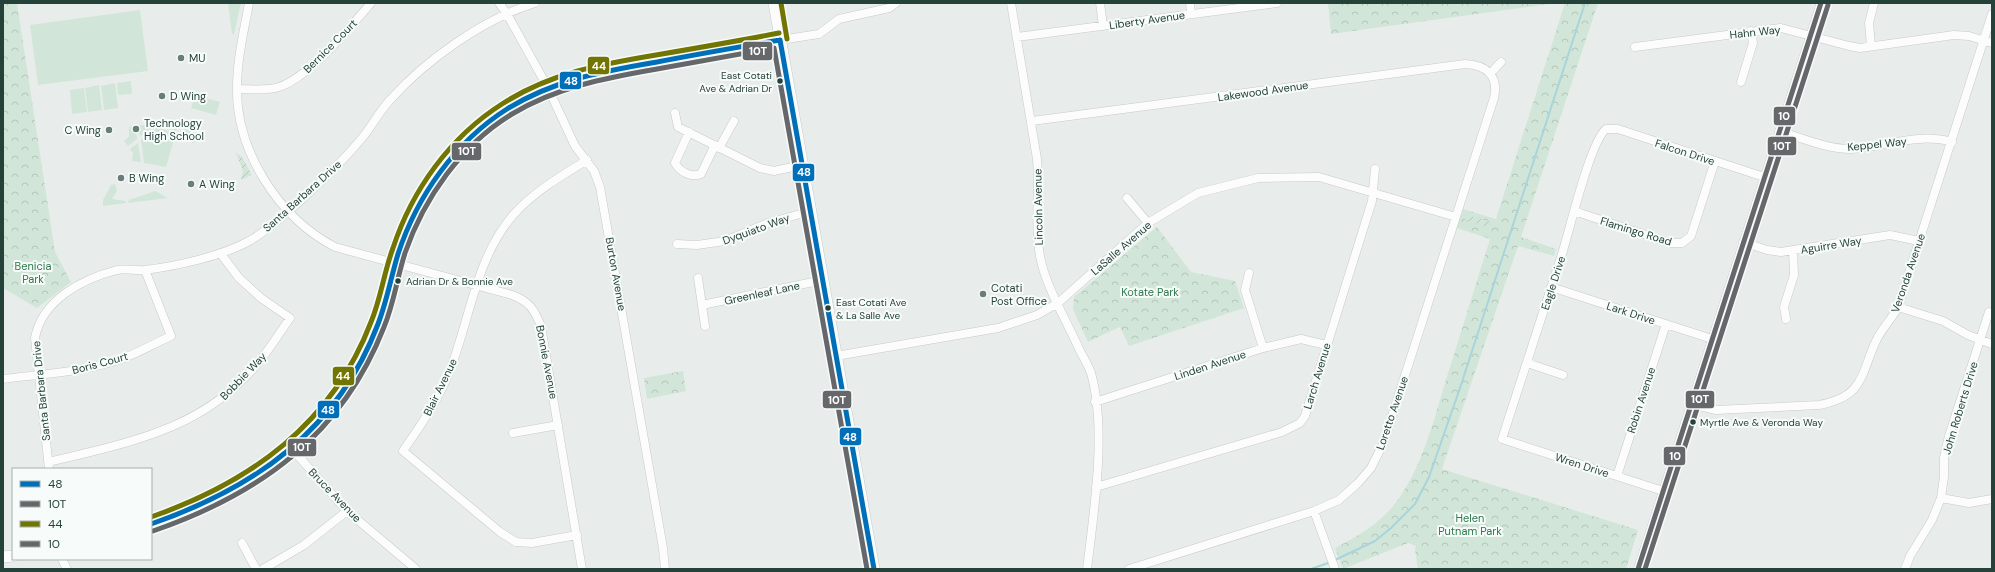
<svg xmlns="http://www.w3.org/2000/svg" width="1995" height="572" font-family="'DM Sans',sans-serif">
	<defs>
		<pattern id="park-crowns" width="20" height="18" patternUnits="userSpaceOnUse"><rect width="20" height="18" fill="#d1e6d8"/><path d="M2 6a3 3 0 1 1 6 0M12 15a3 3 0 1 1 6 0" fill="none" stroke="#b3c6ba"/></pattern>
		<pattern id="garden-furrows" width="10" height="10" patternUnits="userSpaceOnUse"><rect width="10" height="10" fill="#d1e6d8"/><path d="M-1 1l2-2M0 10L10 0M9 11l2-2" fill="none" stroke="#b3c6ba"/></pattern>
	</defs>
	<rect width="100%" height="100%" fill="#e8edeb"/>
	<!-- grass -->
	<path fill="#d1e6d8" d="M228,3H241L234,34H232Z
		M140,10L148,71L38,85L30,25Z
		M131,81L132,94L118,95L117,83Z
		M115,83L118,108L104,110L101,86Z
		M99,85L102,110L88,112L85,88Z
		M84,88L87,112L72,114L70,90Z
		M195,95L220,102L216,115L191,108Z
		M172,118L177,127L176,132L163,124Z
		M148,120L156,125L140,136L138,126L145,125Z
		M135,126L137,139L128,146L124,141L129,137V127Z
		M159,126L175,136L166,167L144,163L141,140Z
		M184,129L203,135L193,143L182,137Z
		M138,143L141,162L132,161L133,153L130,149Z
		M115,184L117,191L112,199L126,201V203L103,206V200L111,185Z
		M155,191L168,198L128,203L129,200Z"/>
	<!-- park -->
	<path fill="url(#park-crowns)" d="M3,3H17L55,252L71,282L37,308L3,288Z
		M1328,3H1557L1331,34Z
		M1565,3H1598L1521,237L1556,249L1554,256L1518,246L1442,469L1638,530L1626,569H1418L1415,550L1416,546L1408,543L1343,569L1335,548C1358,536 1381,523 1397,501C1422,467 1433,423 1445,383C1460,335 1475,287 1490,239L1457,228L1463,209L1496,219Z
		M1157,227L1191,272L1235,281L1244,308L1129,346L1120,327L1088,342L1073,309L1074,297Z
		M683,371L686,391L647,399L644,378Z"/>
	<!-- garden -->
	<path fill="url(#garden-furrows)" d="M236,153L242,157L252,175L241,180L243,171Z
		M1467,215L1489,221L1491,223L1490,226L1487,227L1466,220L1464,218Z"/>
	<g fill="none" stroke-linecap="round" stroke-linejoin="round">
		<!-- stream -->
		<path stroke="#a9d4db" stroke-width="2" d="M1335,560L1375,541L1391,528L1415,504L1429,477L1461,385L1585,3
			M1311,569L1331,562"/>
		<!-- street casing -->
		<g stroke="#c5cac8" stroke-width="9">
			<path id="street" d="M249,3C244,31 237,59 237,88C236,151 279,218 335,247L512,295C530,302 534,309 541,326L582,569
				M499,3L507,14L548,88L575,146L594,171L600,187L663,548L665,569
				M1011,3L1037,159C1040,192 1034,224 1040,256C1045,286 1068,323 1080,351C1084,358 1088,365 1091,373C1107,429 1094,511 1087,569
				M1100,3L1103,26
				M1190,3L1191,14
				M1017,37L1277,3
				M780,40L819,34L839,19L889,8L896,3
				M1871,46L1869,23L1874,3
				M1635,47L1781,28L1849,46L1860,48L1954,35L1969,36L1992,43
				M1490,74L1501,62
				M1741,82L1753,43L1751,31
				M237,89C250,89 267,91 279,87C308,78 351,26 371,3
				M675,113L678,127L760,168L774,171L802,165
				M1032,121L1465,64C1487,65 1499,76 1494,98L1383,444L1371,468L1358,483L1339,500L1314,511L1129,569
				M1779,131C1802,138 1827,149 1851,149C1885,147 1918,132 1952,142
				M689,132L675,163C680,172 691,178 701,174L715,145
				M719,148L734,121
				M1127,198L1148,223
				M1574,211L1670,243H1682L1691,236L1715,161
				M1743,242L1767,250L1781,252L1890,235L1919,241
				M677,244L697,245L725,241L768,223L811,211
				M1249,273L1245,290L1263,348
				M698,278L705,326
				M1551,287L1712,339
				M702,305L823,280
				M1898,307L1943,321L1968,335L1992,344
				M1786,319L1784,307L1794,275L1793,251
				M836,356L998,328L1037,315L1058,303L1148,223L1198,193L1258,178L1319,177L1456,217
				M1527,363L1563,375
				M3,379C43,374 85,372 124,358C140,352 155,343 171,336L145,270
				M1095,402L1263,348L1301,339L1326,345
				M1691,404L1716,410L1819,405C1865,396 1860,375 1876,341C1882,328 1892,319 1898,307L1992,14
				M513,433L558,425
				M292,449L347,511L416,569
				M49,462C131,442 207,429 262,358C272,345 281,331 290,318L261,298L239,278L221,254
				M49,469L35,338C42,300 82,279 117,270C126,268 136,271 145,270C177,266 223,256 251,240C269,229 284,215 300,201C322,181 343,161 362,138C372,126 379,112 390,100C426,60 483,19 535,3
				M1617,476L1666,324
				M1096,487L1282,432L1300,423L1305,416L1372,201L1375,169
				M1663,491L1502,439C1522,378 1542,316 1562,254C1570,229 1590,142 1606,129H1618L1764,177
				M1941,498L1969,503L1992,499
				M1314,511L1335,569
				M577,535L532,543L516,542L500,532L403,451C421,425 439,399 450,370C470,319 476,257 514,214C535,191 561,176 587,160
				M242,543L256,569
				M62,559L67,569
				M263,569L304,545L347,511
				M1638,569L1821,3
				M1905,569L1910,556L1932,520L1941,498L1944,477V458L1949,436L1989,312"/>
		</g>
		<!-- secondary casing -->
		<g stroke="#c3cbc8" stroke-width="12">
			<path id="secondary" d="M774,3L874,569
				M151,524C251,495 341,425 378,324C387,297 392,269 402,242C421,190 459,138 507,109C531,95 558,82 585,75C612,68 639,65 666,60C704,53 742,47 780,40
				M3,557L13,556"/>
		</g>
		<!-- street -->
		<use href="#street" stroke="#fcfcfc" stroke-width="8"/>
		<!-- secondary -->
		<use href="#secondary" stroke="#fcfcfc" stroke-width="11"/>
		<!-- bus-1 casing -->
		<g stroke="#f7fbf9" stroke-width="8">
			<path id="bus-1" d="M780,40L874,569
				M151,524C255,488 338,430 378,324C387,301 391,277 398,254C417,196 455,142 507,109C554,80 604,71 657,62C698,54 739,47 780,40"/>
		</g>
		<!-- bus-2 casing -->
		<g stroke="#f7fbf9" stroke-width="8">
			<path id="bus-2" d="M153,531C260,494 342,435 384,327C394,303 397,278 405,253C424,198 461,145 512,114C557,87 605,78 657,69C696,62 735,55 774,48L867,569
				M1645,569L1828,5"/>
		</g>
		<!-- bus-3 casing -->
		<g stroke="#f7fbf9" stroke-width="8">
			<path id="bus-3" d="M781,3L787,39
				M151,517C251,482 332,424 371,322C381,298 384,272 393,248C412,190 450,137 502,104C550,73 602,64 656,55C697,48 738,41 779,33"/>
		</g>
		<!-- bus-4 casing -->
		<g stroke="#f7fbf9" stroke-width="8">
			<path id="bus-4" d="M1638,569L1821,3"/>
		</g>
		<!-- bus-1 -->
		<use href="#bus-1" stroke="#006fba" stroke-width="5"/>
		<!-- bus-2 -->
		<use href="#bus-2" stroke="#65676a" stroke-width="5"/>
		<!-- bus-3 -->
		<use href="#bus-3" stroke="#727501" stroke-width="5"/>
		<!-- bus-4 -->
		<use href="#bus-4" stroke="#65676a" stroke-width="5"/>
	</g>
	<!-- markers -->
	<g fill="#697e78" stroke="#f7fbf9" stroke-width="1.5">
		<circle cx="181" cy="58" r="4"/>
		<circle cx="162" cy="96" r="4"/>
		<circle cx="136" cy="129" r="4"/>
		<circle cx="109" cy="130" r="4"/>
		<circle cx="121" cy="178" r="4"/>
		<circle cx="191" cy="184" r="4"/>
		<circle cx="983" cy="294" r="4"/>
	</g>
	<g fill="#24423a" stroke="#f7fbf9" stroke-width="1.5">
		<circle cx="780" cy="81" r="3.5"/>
		<circle cx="398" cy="281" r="3.5"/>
		<circle cx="828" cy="308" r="3.5"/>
		<circle cx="1693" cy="422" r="3.5"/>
	</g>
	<g text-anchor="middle" stroke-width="4" stroke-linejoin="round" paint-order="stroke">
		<!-- bus labels -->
		<g font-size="10" fill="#24423a" stroke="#f7fbf9" text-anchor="start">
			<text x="772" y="79" text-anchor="end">East Cotati<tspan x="772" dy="13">Ave &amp; Adrian Dr</tspan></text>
			<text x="406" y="285">Adrian Dr &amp; Bonnie Ave</text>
			<text x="836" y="306">East Cotati Ave<tspan x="836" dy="13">&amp; La Salle Ave</tspan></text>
			<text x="1700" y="426">Myrtle Ave &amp; Veronda Way</text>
		</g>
		<!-- street labels -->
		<g font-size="11" fill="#24423a" stroke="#f7fbf9">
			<text transform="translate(1147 20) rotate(-8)" y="4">Liberty Avenue</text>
			<text transform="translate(1755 32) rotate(-6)" y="4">Hahn Way</text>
			<text transform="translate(330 46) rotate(-45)" y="4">Bernice Court</text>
			<text transform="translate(1263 91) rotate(-8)" y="4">Lakewood Avenue</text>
			<text transform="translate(1877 144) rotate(-6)" y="4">Keppel Way</text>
			<text transform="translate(1685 152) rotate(18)" y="4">Falcon Drive</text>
			<text transform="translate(302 196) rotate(-42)" y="4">Santa Barbara Drive</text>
			<text transform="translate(1038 207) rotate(-91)" y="4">Lincoln Avenue</text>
			<text transform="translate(756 229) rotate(-20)" y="4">Dyquiato Way</text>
			<text transform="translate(1636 231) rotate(17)" y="4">Flamingo Road</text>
			<text transform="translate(1831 245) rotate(-9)" y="4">Aguirre Way</text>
			<text transform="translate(1121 248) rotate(-41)" y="4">LaSalle Avenue</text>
			<text transform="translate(1908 273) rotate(-71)" y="4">Veronda Avenue</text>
			<text transform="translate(616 274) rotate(80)" y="4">Burton Avenue</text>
			<text transform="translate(1553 283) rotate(-72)" y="4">Eagle Drive</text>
			<text transform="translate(762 293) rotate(-12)" y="4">Greenleaf Lane</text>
			<text transform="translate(1631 313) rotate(18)" y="4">Lark Drive</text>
			<text transform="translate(547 362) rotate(79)" y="4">Bonnie Avenue</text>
			<text transform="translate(100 363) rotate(-15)" y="4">Boris Court</text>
			<text transform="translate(1210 365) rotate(-18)" y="4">Linden Avenue</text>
			<text transform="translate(243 376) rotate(-46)" y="4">Bobbie Way</text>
			<text transform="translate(1317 376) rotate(-73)" y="4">Larch Avenue</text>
			<text transform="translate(440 387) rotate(-64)" y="4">Blair Avenue</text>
			<text transform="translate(41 391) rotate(-96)" y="4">Santa Barbara Drive</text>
			<text transform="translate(1641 400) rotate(-72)" y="4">Robin Avenue</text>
			<text transform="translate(1960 408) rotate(-73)" y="4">John Roberts Drive</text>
			<text transform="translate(1392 413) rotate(-71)" y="4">Loretto Avenue</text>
			<text transform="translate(1582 465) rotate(18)" y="4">Wren Drive</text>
			<text transform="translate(335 495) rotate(46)" y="4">Bruce Avenue</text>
		</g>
		<!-- poi labels -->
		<g font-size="11" fill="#24423a" stroke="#f7fbf9" text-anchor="start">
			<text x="189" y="62">MU</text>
			<text x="170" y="100">D Wing</text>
			<text x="144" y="127">Technology<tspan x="144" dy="13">High School</tspan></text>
			<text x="101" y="134" text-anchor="end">C Wing</text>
			<text x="129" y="182">B Wing</text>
			<text x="199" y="188">A Wing</text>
			<text x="991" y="292">Cotati<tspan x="991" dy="13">Post Office</tspan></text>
		</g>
		<!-- park labels -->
		<g font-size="11" fill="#2d7a4b" stroke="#f7fbf9">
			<text x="33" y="270">Benicia<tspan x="33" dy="13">Park</tspan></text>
			<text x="1150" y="296">Kotate Park</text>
			<text x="1470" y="522">Helen<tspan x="1470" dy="13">Putnam Park</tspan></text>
		</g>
	</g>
	<g stroke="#f7fbf9" stroke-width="1.5">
		<rect x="742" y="41" width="31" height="20" rx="4" fill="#65676a"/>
		<rect x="587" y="56" width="23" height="19" rx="4" fill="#727501"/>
		<rect x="559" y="71" width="23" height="19" rx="4" fill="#006fba"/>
		<rect x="1773" y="106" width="23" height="20" rx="4" fill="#65676a"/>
		<rect x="1767" y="136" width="30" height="20" rx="4" fill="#65676a"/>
		<rect x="451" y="142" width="31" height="19" rx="4" fill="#65676a"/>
		<rect x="792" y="163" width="23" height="19" rx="4" fill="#006fba"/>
		<rect x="332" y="366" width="23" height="20" rx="4" fill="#727501"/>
		<rect x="1685" y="390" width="30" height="19" rx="4" fill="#65676a"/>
		<rect x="822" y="390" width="30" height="19" rx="4" fill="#65676a"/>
		<rect x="317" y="400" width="23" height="19" rx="4" fill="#006fba"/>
		<rect x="839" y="427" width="23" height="19" rx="4" fill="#006fba"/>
		<rect x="287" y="438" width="30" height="19" rx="4" fill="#65676a"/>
		<rect x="1663" y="446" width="23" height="20" rx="4" fill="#65676a"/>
	</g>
	<g font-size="11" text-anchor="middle" font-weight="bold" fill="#fff">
		<text x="758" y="55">10T</text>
		<text x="599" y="70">44</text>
		<text x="571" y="85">48</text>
		<text x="1784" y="120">10</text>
		<text x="1782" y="150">10T</text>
		<text x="467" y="155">10T</text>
		<text x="804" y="176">48</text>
		<text x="343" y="380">44</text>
		<text x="1700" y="403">10T</text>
		<text x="837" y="404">10T</text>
		<text x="328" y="414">48</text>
		<text x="850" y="441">48</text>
		<text x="302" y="451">10T</text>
		<text x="1675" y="460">10</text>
	</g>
	<!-- border -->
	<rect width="1995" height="572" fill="none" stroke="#24423a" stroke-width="8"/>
	<!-- legend -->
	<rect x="12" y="468" width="140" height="92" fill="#f7fbf9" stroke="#a3b1ad"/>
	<rect x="20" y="481" width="20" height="6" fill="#006fba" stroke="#a3b1ad"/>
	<text x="48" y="488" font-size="12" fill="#24423a">48</text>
	<rect x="20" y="501" width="20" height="6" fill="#65676a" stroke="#a3b1ad"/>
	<text x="48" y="508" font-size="12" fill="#24423a">10T</text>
	<rect x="20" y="521" width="20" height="6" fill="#727501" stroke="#a3b1ad"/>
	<text x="48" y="528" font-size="12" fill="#24423a">44</text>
	<rect x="20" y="541" width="20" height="6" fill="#65676a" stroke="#a3b1ad"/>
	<text x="48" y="548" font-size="12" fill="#24423a">10</text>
</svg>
